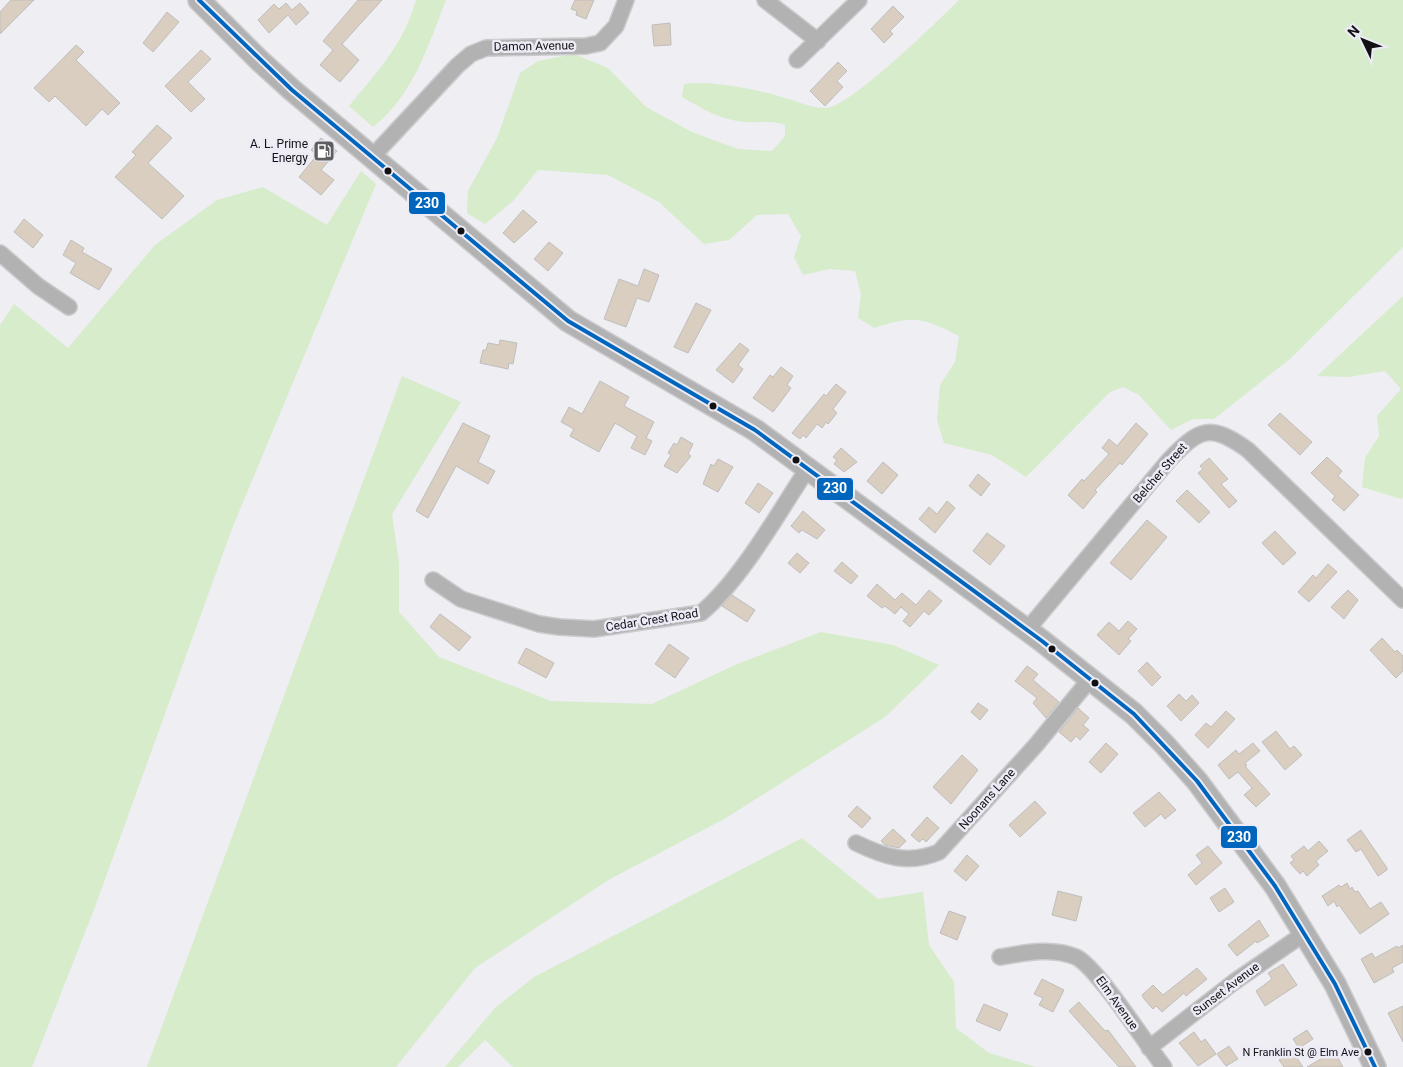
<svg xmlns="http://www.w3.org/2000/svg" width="1403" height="1067" font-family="Roboto,sans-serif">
	<rect width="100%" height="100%" fill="#eeeef3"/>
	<!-- green -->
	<path fill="#d6eccb" d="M416,0H446C428,46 413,96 373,127L349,106C378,71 403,45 416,0Z
		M959,0H1403V247L1291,358L1214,419H1193L1171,430L1139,395L1123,387L1110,392L1026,477L992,455L944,443L937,420L940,385L955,362L959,336C922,317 913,315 874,328L858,318L861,294L855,271L829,269L803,275L794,257L801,236L788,214L757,215L729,240L704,244L659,202L608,175L538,170L513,201L485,224L467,213L468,191L497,138L520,73L538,61L574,54L608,68L646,107L692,132L738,149L772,151L785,136V125C772,120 761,123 747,122C722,121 703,109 682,97L684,84C708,80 754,89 778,96C795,100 809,108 826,108C849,108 940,19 959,0Z
		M361,171L376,184L233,526L95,907L32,1067H0V325L14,304L68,348L155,245L217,200L263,187L327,225Z
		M1403,296V497L1401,499L1362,487L1365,458L1379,436L1377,416L1401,389L1385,371L1348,377L1317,376Z
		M402,376L461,402L392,514L399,562V612L439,657L551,701L652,704L737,664L821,632L893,645L939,665L885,717L726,818L610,879L475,968L396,1067H147Z
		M802,838L878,899L923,892L929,945L954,982L956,1028L989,1053L1036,1067H513L485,1040L458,1067H445L495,1008L534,977Z"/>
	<!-- building -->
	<path fill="#d9cec0" stroke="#bfbebe" d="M11,0H34L0,34V12Z
		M358,0H382L342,44L359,60L340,82L320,65L333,50L323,41Z
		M575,0H594L586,19L576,15L577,11L571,9Z
		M286,3L292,10L300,3L309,13L296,25L288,15L269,33L258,20L274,4L279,9Z
		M893,6L904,17L890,31L893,34L884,43L871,29Z
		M167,12L179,22L153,52L143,43Z
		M670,23L671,45L654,46L652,25Z
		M76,45L84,52L76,60L120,103L108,115L102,109L86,126L55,96L49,102L34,88Z
		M201,50L211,59L188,82L205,99L191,112L165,86Z
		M838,62L847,71L837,81L843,87L825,106L810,91Z
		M157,125L172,138L148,163L184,196L162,219L115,177L136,155L132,152Z
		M321,138L337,151L321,170L334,180L321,195L299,177L317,155L311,150Z
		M523,210L537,222L514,243L503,233Z
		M24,219L43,235L33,248L14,232Z
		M71,240L84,248L82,252L112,269L99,290L70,273L76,263L63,255Z
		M549,242L563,253L548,271L534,259Z
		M644,269L659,275L649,302L637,298L626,327L604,319L619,279L638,286Z
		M696,303L711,310L688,353L674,347Z
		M500,340L517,343L513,364L509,363L508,369L480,363L483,350H486L488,343L499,345Z
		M740,343L749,350L738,365L743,369L733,383L716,370Z
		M781,367L793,376L787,385L791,388L773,412L753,398L770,375L773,377Z
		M600,381L629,397L624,406L654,422L646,438L652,441L645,455L631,448L637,436L615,423L599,452L570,436L574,429L561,422L569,407L582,414Z
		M836,384L846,392L833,409L837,413L828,424L826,422L822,428L817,424L806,438L803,435L800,439L792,433L824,394L826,396Z
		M1280,413L1312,442L1300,455L1268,425Z
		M463,423L490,436L478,462L495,471L488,484L456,466L428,518L416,511Z
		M1136,423L1148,434L1122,465L1120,463L1095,490L1097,492L1083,509L1068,495L1082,479L1084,481L1109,454L1102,448L1109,439L1117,446Z
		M681,437L693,444L688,454L691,456L677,473L664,466L671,455L668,453L674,443L677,445Z
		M841,448L857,462L844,472L834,464L837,460L833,457Z
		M1327,457L1342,471L1338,476L1359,495L1344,511L1332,500L1335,496L1311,473Z
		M1209,458L1228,479L1221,484L1237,501L1229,508L1198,473L1203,469L1200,466Z
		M718,459L733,467L718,492L703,484L711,464L714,466Z
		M883,462L898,475L882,494L867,481Z
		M978,474L990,484L981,496L969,486Z
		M758,483L773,493L759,513L745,503Z
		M1187,490L1210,512L1199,523L1176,501Z
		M947,501L955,508L935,533L919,519L929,507L937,514Z
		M803,511L825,530L817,539L802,530L799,533L791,526Z
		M1147,520L1167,537L1131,580L1110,563Z
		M1275,531L1296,553L1283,565L1262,543Z
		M987,533L1005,546L990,565L973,551Z
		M797,553L809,563L800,573L788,563Z
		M842,562L858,576L851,584L834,571Z
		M1328,564L1337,572L1309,602L1298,592L1313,575L1316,578Z
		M877,584L895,600L902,593L916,605L929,590L942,601L929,615L924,611L910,627L903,621L909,614L901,607L895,614L885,606L882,608L867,596Z
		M1348,590L1358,600L1344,619L1331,607Z
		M732,595L755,610L747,622L722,606Z
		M440,614L471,637L459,651L430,627Z
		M1128,621L1137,629L1128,639L1131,641L1119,655L1097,635L1109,622L1119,631Z
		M1382,638L1395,652L1397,650L1403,656V671L1396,678L1370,650Z
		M669,644L689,658L675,678L655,664Z
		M526,648L554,663L546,678L518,663Z
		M1147,662L1161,677L1152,686L1138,671Z
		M1027,666L1038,674L1033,680L1059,702L1046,718L1033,703L1037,698L1015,681Z
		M1179,694L1186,701L1192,695L1199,703L1181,721L1167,706Z
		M978,703L988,710L980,720L971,712Z
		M1078,708L1089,718L1083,725L1089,730L1080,740L1076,736L1071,742L1059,732Z
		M1226,711L1235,719L1208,748L1195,735L1206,723L1211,727Z
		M1276,731L1290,749L1294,746L1302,755L1285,770L1262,742Z
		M1106,743L1118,754L1101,773L1089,762Z
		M1253,743L1260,751L1245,763L1247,765L1245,766L1270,794L1256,807L1244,795L1252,788L1238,772L1229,779L1218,765L1236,750L1239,754Z
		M962,755L978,770L951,804L933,787Z
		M1159,792L1176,810L1165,819L1161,814L1145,827L1133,813Z
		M1035,801L1046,813L1020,837L1009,825Z
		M857,806L871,818L862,828L848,816Z
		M927,817L939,828L926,842L923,839L919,842L911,835Z
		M893,829L906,841L899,848L885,845L881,841Z
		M1361,830L1387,868V870L1378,876L1361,849L1356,852L1347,840Z
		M1319,841L1328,851L1316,861L1319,865L1307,876L1303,871L1300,874L1290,863L1294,860L1291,856L1304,846L1308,851Z
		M1208,846L1222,863L1196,885L1188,875L1202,863L1196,855Z
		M967,855L979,866L966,881L954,871Z
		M1347,883L1350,889L1352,887L1355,892L1358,891L1370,909L1381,902L1389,914L1360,934L1339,905L1337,907L1334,901L1328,906L1322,896L1339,885L1341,887Z
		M1225,888L1234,902L1219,912L1210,898Z
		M1058,891L1082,897L1076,921L1052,915Z
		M949,911L966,917L957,940L940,933Z
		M1259,920L1269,936L1257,943L1256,941L1237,956L1228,945Z
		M1403,945V962L1392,968L1394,972L1374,983L1361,959L1372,953L1375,958L1397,946L1398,948Z
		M1283,964L1297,985L1265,1006L1256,991L1272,979L1268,973Z
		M1197,968L1207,979L1186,996L1184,993L1162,1012L1156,1006L1153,1009L1144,999L1142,995L1153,985L1163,995Z
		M1042,979L1064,990L1053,1012L1039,1005L1043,998L1034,994Z
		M1079,1002L1105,1031L1108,1030L1136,1067H1119L1069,1011Z
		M984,1004L1008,1014L1000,1031L976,1021Z
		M1403,1006V1042L1388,1013Z
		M1307,1030L1313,1039L1299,1048L1293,1039Z
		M1194,1032L1201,1042L1205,1039L1216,1054L1198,1066L1179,1043Z
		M1229,1046L1238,1059L1226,1066L1217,1054Z
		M1292,1051L1303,1067H1284L1279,1060Z
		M1334,1051L1343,1067H1307Z"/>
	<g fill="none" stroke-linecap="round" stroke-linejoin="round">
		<!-- street casing -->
		<g stroke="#cbcbce" stroke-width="18">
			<path id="street" d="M765,0L818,41
				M797,60L859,0
				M372,157L457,66L471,54L486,48L586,46L600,43L616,26L626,0
				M0,253L38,286L69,307
				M433,580L461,599L539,624L559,627L594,629L701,613C741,580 779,512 808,468
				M1027,630L1169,460C1200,428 1210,423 1248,450L1403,600
				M856,843C885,857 908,865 939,852L1036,745L1091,678
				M1000,957C1024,953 1052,947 1076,957C1097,967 1146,1044 1164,1067
				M1149,1048L1234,982L1305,933"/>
		</g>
		<!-- secondary casing -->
		<g stroke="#cbcbce" stroke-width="24">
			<path id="secondary" d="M199,0L260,61L292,90L568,321L755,430L1042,641L1134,714L1164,744L1197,781L1275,886L1335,984L1375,1067"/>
		</g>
		<!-- street -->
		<use href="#street" stroke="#b2b2b2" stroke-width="15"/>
		<!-- secondary -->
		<use href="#secondary" stroke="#b2b2b2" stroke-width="21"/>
		<!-- bus-1 casing -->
		<g stroke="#ecebf6" stroke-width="8">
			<path id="bus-1" d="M199,0L292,90L568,321L755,430L1042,641L1134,714L1197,781L1275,886L1335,984L1375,1067"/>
		</g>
		<!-- bus-1 -->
		<use href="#bus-1" stroke="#0065bd" stroke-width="4"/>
	</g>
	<!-- icons -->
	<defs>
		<g id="fuel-square" transform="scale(1.125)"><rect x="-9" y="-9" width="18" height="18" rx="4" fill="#5e5e62" stroke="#ecebf6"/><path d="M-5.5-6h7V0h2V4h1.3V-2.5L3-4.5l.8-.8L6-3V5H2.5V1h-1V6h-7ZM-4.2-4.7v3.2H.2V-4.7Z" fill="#fff"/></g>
	</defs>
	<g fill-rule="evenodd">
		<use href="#fuel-square" x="324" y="151"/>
	</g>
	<!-- markers -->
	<g fill="#111114" stroke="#ecebf6" stroke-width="2">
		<circle cx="388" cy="171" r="4.5"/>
		<circle cx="461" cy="231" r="4.5"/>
		<circle cx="713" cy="406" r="4.5"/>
		<circle cx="796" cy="460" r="4.5"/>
		<circle cx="1052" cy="649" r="4.5"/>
		<circle cx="1095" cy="683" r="4.5"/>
		<circle cx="1368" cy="1052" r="4.5"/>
	</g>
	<g text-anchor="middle" stroke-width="5" stroke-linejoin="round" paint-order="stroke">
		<!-- bus labels -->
		<g font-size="11" fill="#111114" stroke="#ecebf6" text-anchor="end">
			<text x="1359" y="1056">N Franklin St @ Elm Ave</text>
		</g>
		<!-- street labels -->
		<g font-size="12" fill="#111114" stroke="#ecebf6">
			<text transform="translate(534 46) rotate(-1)" y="4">Damon Avenue</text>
			<text transform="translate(1160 473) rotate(-49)" y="4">Belcher Street</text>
			<text transform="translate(652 620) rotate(-9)" y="4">Cedar Crest Road</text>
			<text transform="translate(987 799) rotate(-48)" y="4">Noonans Lane</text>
			<text transform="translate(1226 989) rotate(-37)" y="4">Sunset Avenue</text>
			<text transform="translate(1117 1003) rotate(54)" y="4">Elm Avenue</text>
		</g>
		<!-- poi labels -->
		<g font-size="12" fill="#111114" stroke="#ecebf6" text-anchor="end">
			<text x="308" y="148">A. L. Prime<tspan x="308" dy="14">Energy</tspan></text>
		</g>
	</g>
	<g stroke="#ecebf6" stroke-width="2">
		<rect x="408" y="191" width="38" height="24" rx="5" fill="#0065bd"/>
		<rect x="816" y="477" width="38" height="24" rx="5" fill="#0065bd"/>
		<rect x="1220" y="825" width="38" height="24" rx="5" fill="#0065bd"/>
	</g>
	<g font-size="14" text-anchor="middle" font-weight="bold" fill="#fff">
		<text x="427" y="208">230</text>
		<text x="835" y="493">230</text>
		<text x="1239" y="842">230</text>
	</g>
	<!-- north arrow -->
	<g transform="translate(1363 40) rotate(313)" stroke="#ecebf6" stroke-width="4" paint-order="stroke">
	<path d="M0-4L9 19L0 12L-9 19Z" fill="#111114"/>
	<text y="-8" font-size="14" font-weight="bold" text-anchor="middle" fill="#111114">N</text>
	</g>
</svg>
